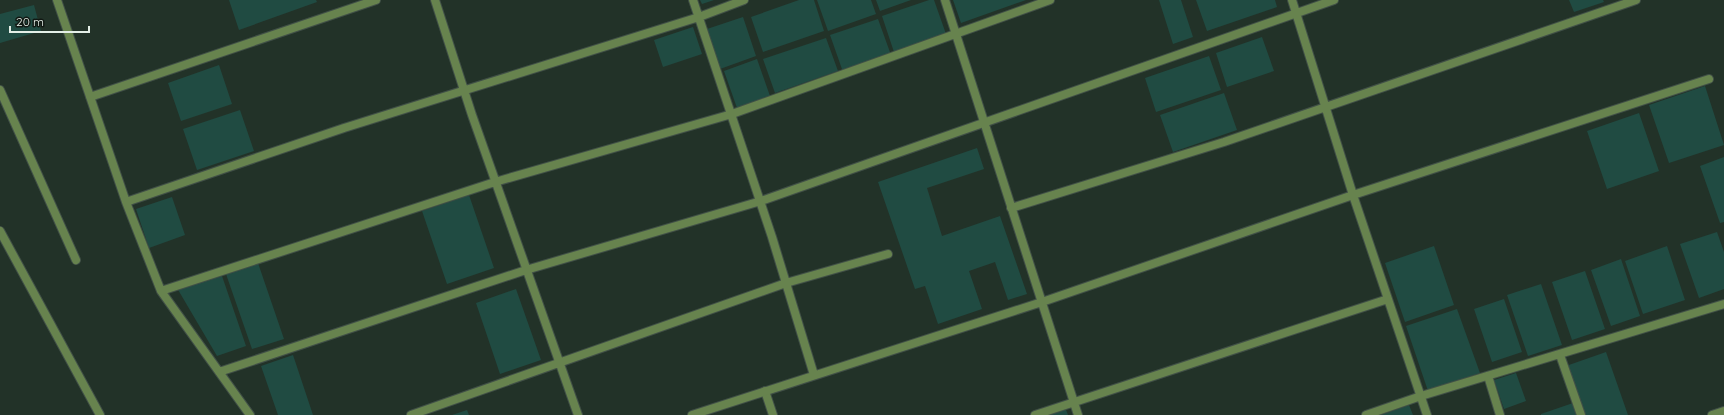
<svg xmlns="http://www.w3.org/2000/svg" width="1724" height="415" font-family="Quicksand,sans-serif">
	<rect width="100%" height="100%" fill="#223228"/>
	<!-- building -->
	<path fill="#204b42" d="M229,0H316L317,2L239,30Z
		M700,0H714L702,4Z
		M799,0H814L824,31L763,52L751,17Z
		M817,0H871L876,14L828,31Z
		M876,0H911L880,11Z
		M929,0H934L946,34L894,52L882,16Z
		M953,0H1026L961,23Z
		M1159,0H1181L1193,37L1173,44Z
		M1196,0H1275L1277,7L1207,31Z
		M1569,0H1603L1604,2L1574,12Z
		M34,5L41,31L0,43V14Z
		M743,17L756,56L720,69L707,29Z
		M878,19L891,55L843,72L830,35Z
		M693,27L702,54L663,67L654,40Z
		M1262,37L1274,71L1227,87L1216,53Z
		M826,38L838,71L775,93L763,59Z
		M1209,56L1221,90L1156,112L1145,78Z
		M757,59L770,96L737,108L724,71Z
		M219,65L232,104L181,121L168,83Z
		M1705,86L1724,145L1669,163L1649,105Z
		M1224,93L1237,130L1173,152L1160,115Z
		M240,110L254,151L197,170L183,129Z
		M1639,113L1659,171L1607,189L1587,131Z
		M977,148L984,169L927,188L942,236L1000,216L1027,294L1008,300L995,262L969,271L982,309L938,324L925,286L915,289L878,182Z
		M1724,157V222L1720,223L1700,166Z
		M469,195L494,268L447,284L422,211Z
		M172,197L185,235L149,248L136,209Z
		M1717,232L1724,252V289L1699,298L1680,244Z
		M1434,246L1454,305L1405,322L1385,263Z
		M1667,246L1685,300L1643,314L1625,261Z
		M1621,259L1640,316L1611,326L1591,270Z
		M258,263L284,339L252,349L226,274Z
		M1585,271L1605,329L1572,340L1552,282Z
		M222,276L246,346L217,356L177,288Z
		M1541,284L1562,345L1528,356L1507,295Z
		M516,289L541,360L500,374L476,303Z
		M1504,299L1522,352L1492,362L1474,309Z
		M1457,309L1480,373L1428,391L1406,326Z
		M1606,352L1628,415H1583L1566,366Z
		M293,355L313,415H278L261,366Z
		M1516,373L1526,401L1504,409L1494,380Z
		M1573,403L1577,415H1541V414Z
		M1409,405L1413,415H1381Z
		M1065,407L1068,415H1041Z
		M467,410L469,415H452Z"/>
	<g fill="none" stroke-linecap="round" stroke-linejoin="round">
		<!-- lane casing -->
		<g stroke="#415047" stroke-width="10">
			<path id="lane" d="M765,391L773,415"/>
		</g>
		<!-- street casing -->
		<g stroke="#415047" stroke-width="10">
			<path id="street" d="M57,0L126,202L161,291L250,415
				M435,0L472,115L578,415
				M693,0L772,237L814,375
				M945,0L1078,415
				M1292,0L1353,195L1427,415
				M0,90L76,260
				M90,97L376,0
				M126,202L344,128L699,17L744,0
				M1011,208L1224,142L1636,0
				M0,231L100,415
				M161,291L495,182L732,114L1050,0
				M1560,355L1581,415
				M219,372L526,270L761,201L1334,0
				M1488,376L1500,415
				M411,415L786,283L888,254
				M692,415L1042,302L1353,195L1709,79
				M1035,415L1388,299
				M1366,415L1421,396L1724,304
				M1712,415L1724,411"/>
		</g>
		<!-- lane -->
		<use href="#lane" stroke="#67834e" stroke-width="8"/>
		<!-- street -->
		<use href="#street" stroke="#67834e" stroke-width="8"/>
	</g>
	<!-- scale -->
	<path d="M10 26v6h79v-6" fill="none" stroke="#e4efe7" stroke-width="2"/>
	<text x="16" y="26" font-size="12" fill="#e4efe7" stroke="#111813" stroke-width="3" paint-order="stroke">20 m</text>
</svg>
